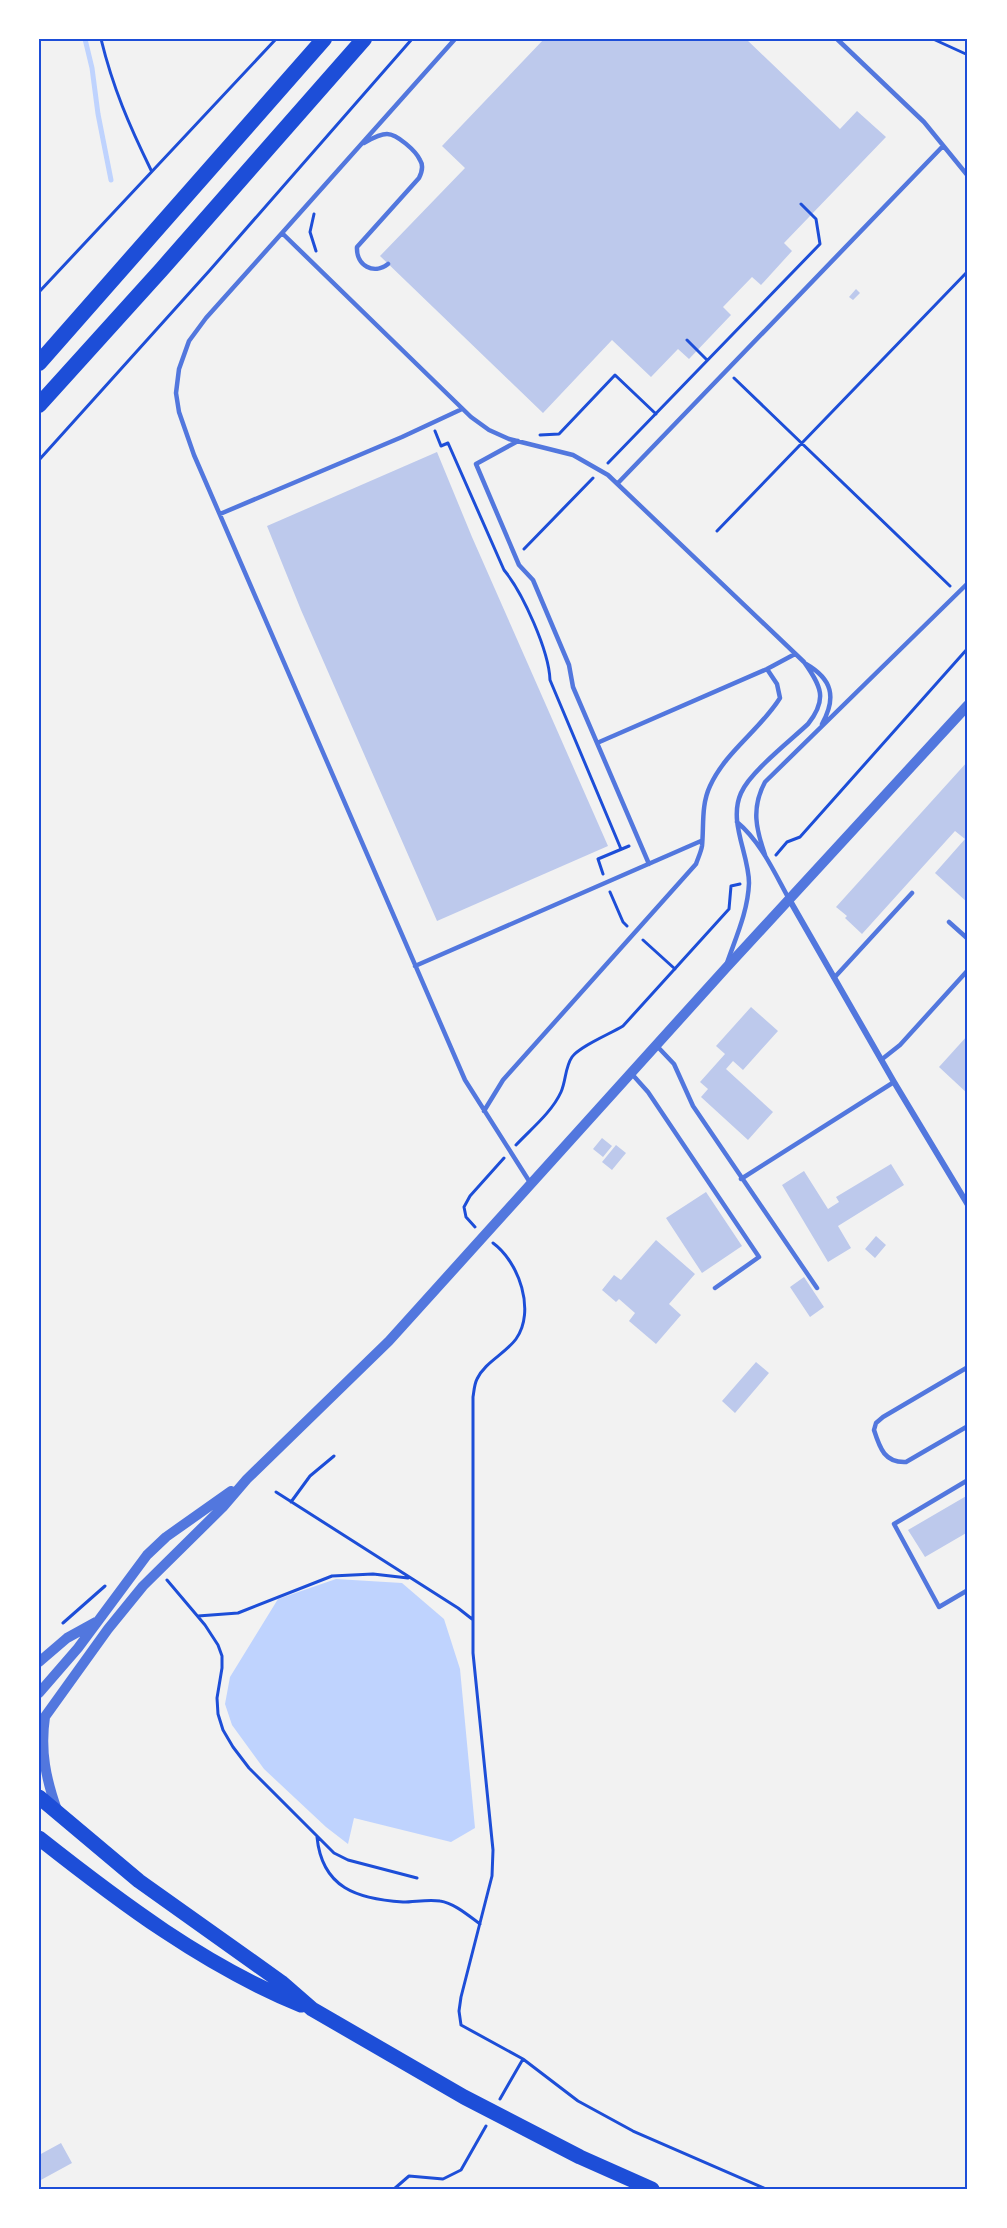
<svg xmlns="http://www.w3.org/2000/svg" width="1007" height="2228" font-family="'Source Serif 4',serif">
	<rect width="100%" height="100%" fill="#f2f2f2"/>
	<!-- water -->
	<path fill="#bfd3fe" d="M336,1579L402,1583L444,1619L460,1669L475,1828L451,1842L354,1818L348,1844L326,1827L264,1769L232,1725L225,1704L230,1677L278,1599Z"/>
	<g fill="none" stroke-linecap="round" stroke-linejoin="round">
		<!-- stream -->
		<path stroke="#bfd3fe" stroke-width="5" d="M85,39L92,68L98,114L111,180"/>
	</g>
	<!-- building -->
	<path fill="#bdc9ec" d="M544,39H746L840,129L857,111L886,137L784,243L792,251L761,285L752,277L723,307L731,315L689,359L678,349L651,377L612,340L543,413L380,256L465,168L442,146Z
		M856,289L860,293L853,300L849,297Z
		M437,452L472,537L608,846L437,921L301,610L267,526Z
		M968,761V903L935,873L965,839L955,831L862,934L845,918L847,916L836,907Z
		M751,1007L778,1031L743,1070L733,1061L726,1069L773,1112L748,1140L701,1097L708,1089L700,1082L725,1054L716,1046Z
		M968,1035V1094L939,1067Z
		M602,1138L612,1146L603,1157L593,1149Z
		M616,1145L626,1153L612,1170L602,1162Z
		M891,1164L904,1185L838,1226L851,1248L828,1262L782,1185L804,1171L828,1209L839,1202L836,1197Z
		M706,1192L742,1246L702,1273L666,1218Z
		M876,1236L886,1245L875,1258L865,1249Z
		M656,1240L695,1274L669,1304L681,1315L656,1344L629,1321L635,1313L619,1299L616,1302L602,1290L614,1275L621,1280Z
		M804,1277L824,1307L810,1317L790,1287Z
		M756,1362L769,1373L735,1413L722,1401Z
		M968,1495V1532L925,1557L908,1530Z
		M61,2143L72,2163L39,2181V2155Z"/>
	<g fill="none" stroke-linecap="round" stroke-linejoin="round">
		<!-- path -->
		<path stroke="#1d4ed8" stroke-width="3" d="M101,39C113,88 129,125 151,170
			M933,39L968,55
			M314,214L310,232L316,251
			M39,292L276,39
			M687,340L707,360
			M734,378L950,586
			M435,431L441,446L448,443L504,570C523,593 549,651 550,680L621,849
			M540,435L559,434L615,375L656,414
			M39,460L210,270L412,39
			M608,463L820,244L816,219L801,204
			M717,531L968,271
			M524,549L593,478
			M776,855L787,842L800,837L968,648
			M603,874L598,859L629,846
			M610,892L623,922L627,926
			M643,940L675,969
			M516,1145C531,1129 552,1112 561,1092C566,1081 565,1067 572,1057C580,1046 610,1034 623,1026L729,909L731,886L740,884
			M475,1227L466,1217L464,1207L470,1196L504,1158
			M493,1243C519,1262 536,1311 516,1339C505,1354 485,1362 477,1379C474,1385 474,1392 473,1397V1653L493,1850L492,1876L461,1997L459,2011L461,2025L523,2059L578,2101L633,2131L766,2189
			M276,1492L458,1608L472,1619
			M291,1502L310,1476L334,1456
			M167,1580L205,1625L218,1645L222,1656V1668L217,1698L218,1714L223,1730L233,1747L249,1768L334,1853L348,1860L417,1878
			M198,1616L238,1613L332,1576L373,1574L408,1578
			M63,1623L105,1586
			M317,1837C322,1888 357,1899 403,1902C415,1902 428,1899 440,1901C454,1903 469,1916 480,1924
			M500,2099L523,2059
			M394,2189L409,2176L443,2179L461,2170L486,2126"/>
		<!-- service -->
		<path stroke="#5277de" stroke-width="4.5" d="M455,39L282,233L471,417L489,430L509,439L573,455L608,475L804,662C821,686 828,699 808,724C790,741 750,772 741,793C728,822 749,854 749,883C748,911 736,937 727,963
			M837,39L924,122L968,176
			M364,143C371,139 379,134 387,134C397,134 416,151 420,160C424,166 422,172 419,178L357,247C356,266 374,275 388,264
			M282,233L206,318L189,341L179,369L176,393L179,412L194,455L465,1080L531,1184
			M518,441L476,464L519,565L533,580L569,665L573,687L649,864
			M618,483L943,146
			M220,514L402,437L462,409
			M806,664C832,679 837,697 822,724
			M597,743L767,669L795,654
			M737,822C761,842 774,872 789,899
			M765,855C756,829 751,808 765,782L968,583
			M949,922L968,939
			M415,966L701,841
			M834,978L912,893
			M656,1045L674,1064L693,1106L817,1288
			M881,1060L900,1045L968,970
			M631,1073L648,1092L759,1257L715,1288
			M484,1111L503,1080L696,864C698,858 701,852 702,846C704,826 701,805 710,786C726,751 760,730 780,698L777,684L767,669
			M741,1179L894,1082
			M968,1367L883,1417L876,1423L874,1430C880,1449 885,1463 906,1462L968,1426
			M968,1480L894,1524L939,1607L968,1590"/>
		<!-- minor -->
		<path stroke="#5277de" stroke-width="6" d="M789,899L894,1082L968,1205"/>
		<!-- tertiary -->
		<path stroke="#5277de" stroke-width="10" d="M39,1662L67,1638L96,1622
			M39,1693L78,1648L147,1555L166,1537L231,1491
			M45,1717C40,1751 46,1779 57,1810
			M39,1725L108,1629L143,1586L223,1507L247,1479L389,1341L725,969L968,705"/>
		<!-- primary -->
		<path stroke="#1d4ed8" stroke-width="15" d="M39,1797L139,1881L281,1982L312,2009L464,2097L580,2157L652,2189
			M39,1838C120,1902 205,1966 301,2005"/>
		<!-- trunk -->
		<path stroke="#1d4ed8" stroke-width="16" d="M39,363L324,39
			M39,405L162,269L364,39"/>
	</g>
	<!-- border -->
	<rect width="1007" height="2228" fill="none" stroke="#ffffff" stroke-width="81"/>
	<rect x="40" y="40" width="926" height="2148" fill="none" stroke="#1d4ed8" stroke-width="2"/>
</svg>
